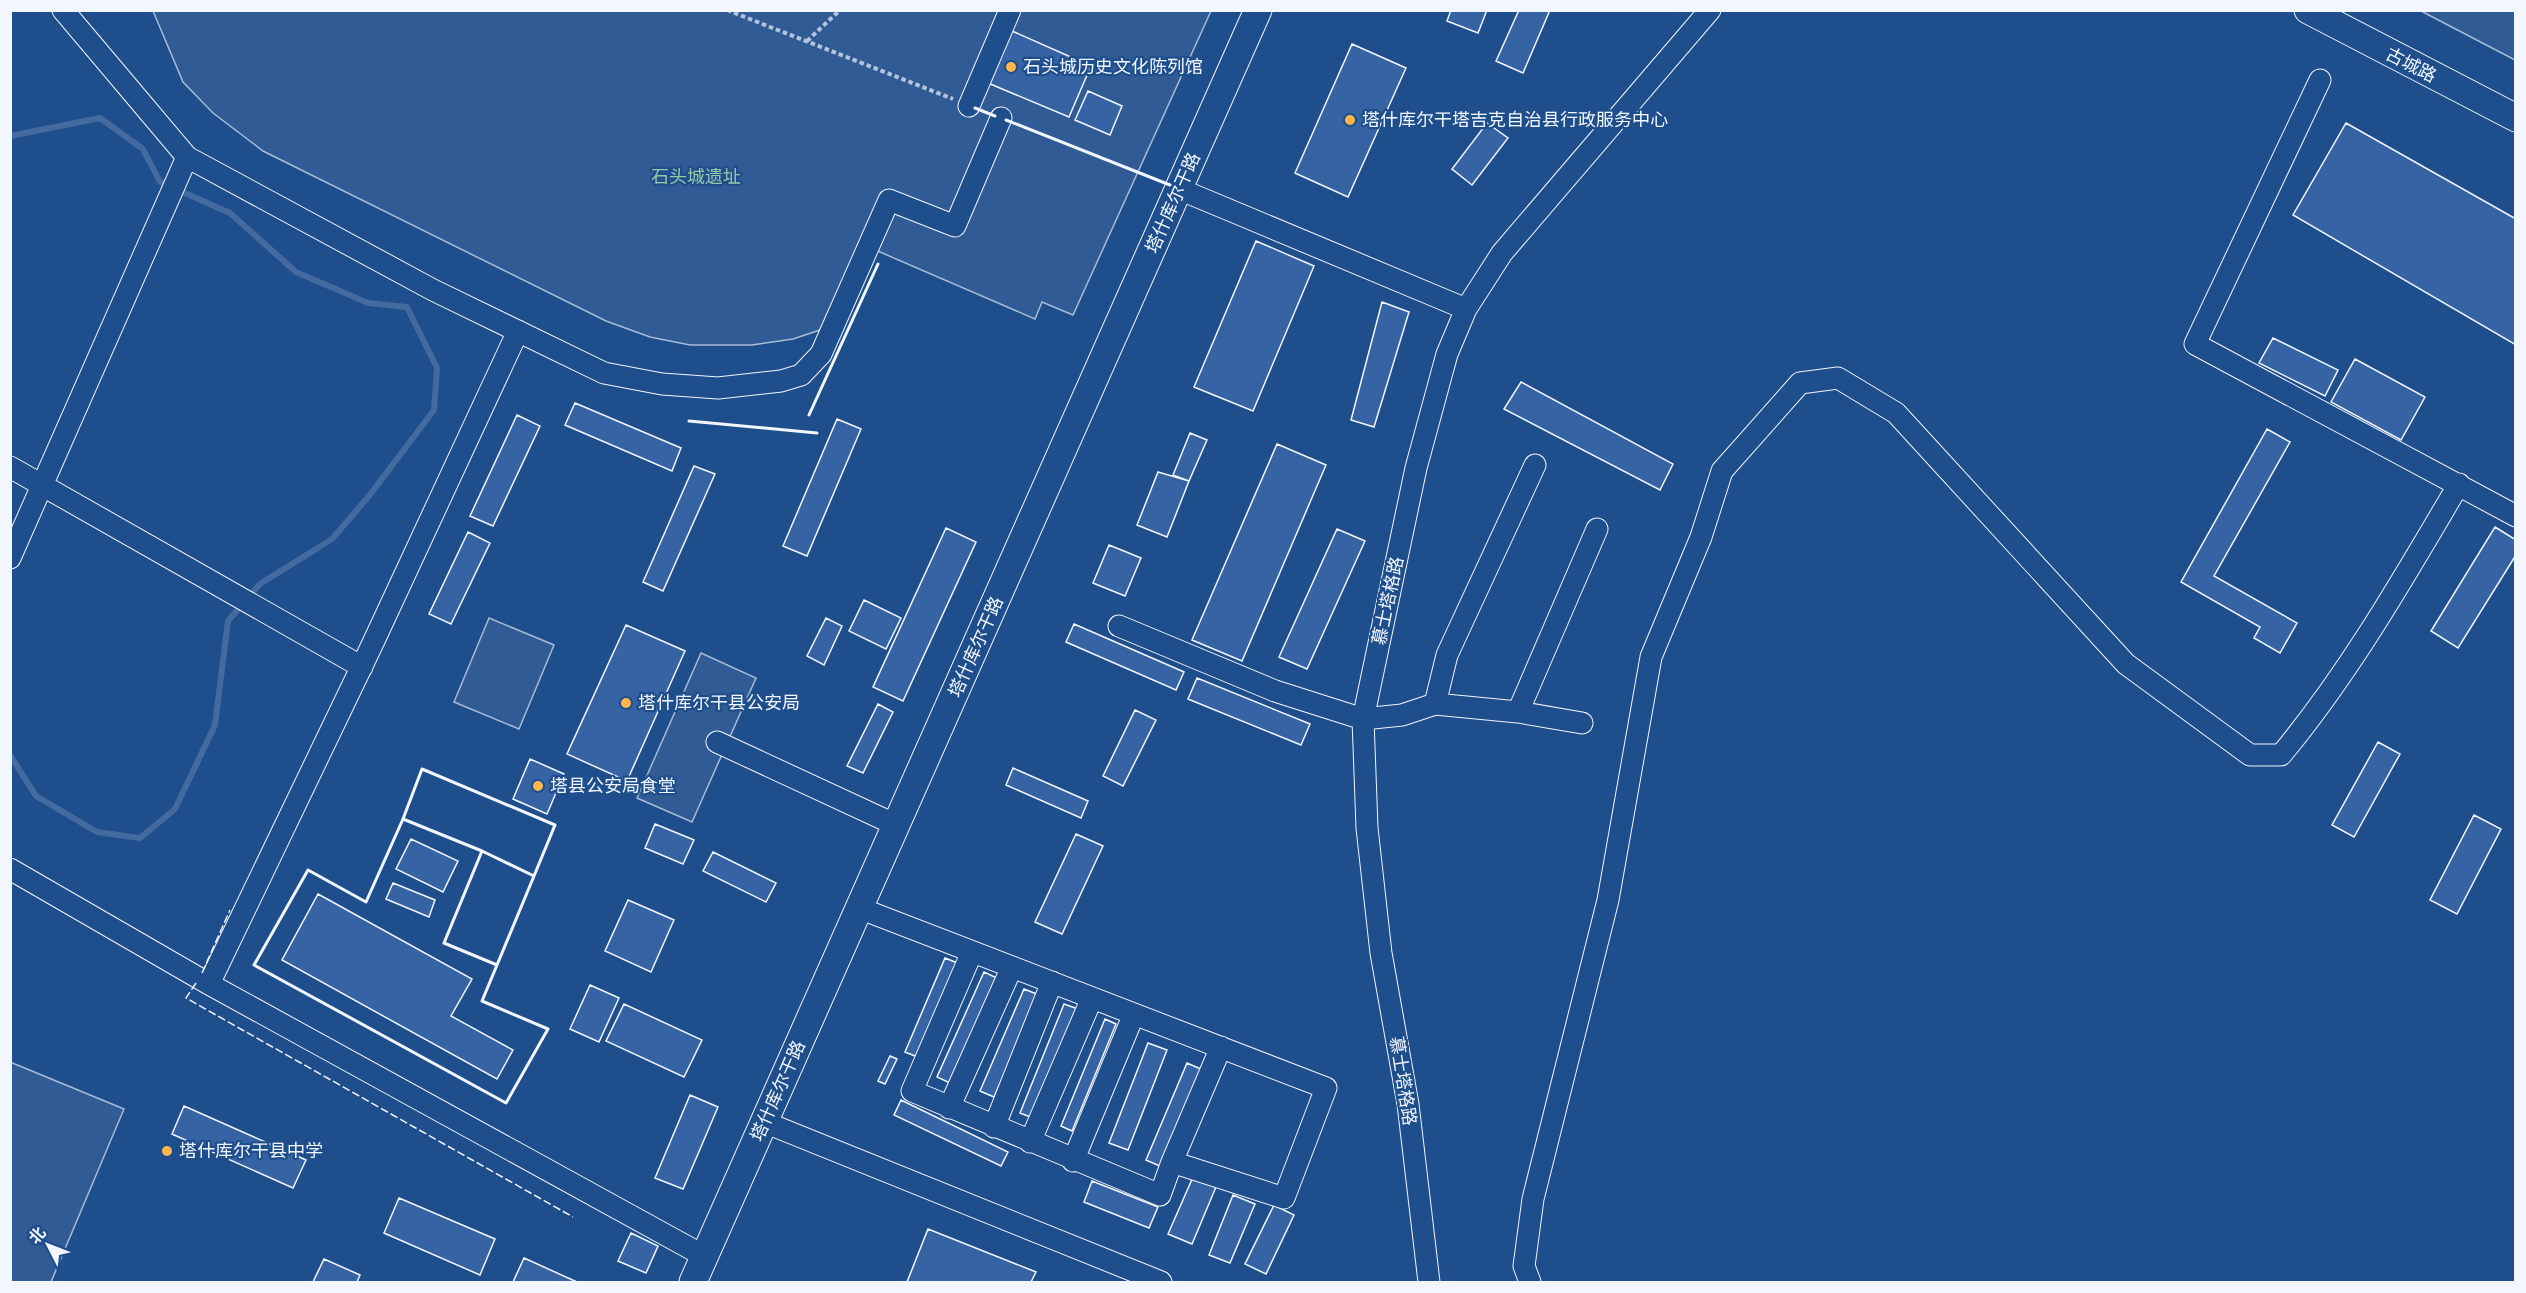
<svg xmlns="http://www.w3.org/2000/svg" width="2526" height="1293" font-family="'Noto Sans','Noto Sans SC',sans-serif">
	<rect width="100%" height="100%" fill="#1f4e8c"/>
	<!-- built -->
	<path fill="#305b95" stroke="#a8bbd7" stroke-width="1.5" d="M153,11H1211L1073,315L1042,302L1035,319L873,249L820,330L793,339L752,345H690L650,337L606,321L263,151L213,113L183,82Z
		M2421,11H2515V60Z
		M489,618L554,645L519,729L454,702Z
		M701,653L756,678L692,822L637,798Z
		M10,1062L124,1109L51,1282H11Z"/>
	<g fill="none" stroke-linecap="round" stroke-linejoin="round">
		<!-- stream -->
		<path stroke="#446ba0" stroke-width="6" d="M10,136L100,118L143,149L160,182L230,213L296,272L368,303L407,307L437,368L434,410L369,496L332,539L260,584L228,621L215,725L175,809L140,838L97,832L36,796L10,755"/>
	</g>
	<!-- building -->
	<path fill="#3563a3" stroke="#f2f6ff" stroke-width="1.5" d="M1451,10H1487L1478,33L1447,21Z
		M1519,10H1550L1523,73L1496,61Z
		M1012,31L1091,66L1069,117L988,83Z
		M1352,44L1406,68L1348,197L1295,173Z
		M1088,91L1122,106L1110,135L1075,120Z
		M1487,123L1508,138L1472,185L1452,169Z
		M2346,123L2516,219V345L2293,215Z
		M1256,241L1314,266L1253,411L1194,387Z
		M1382,302L1409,312L1374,427L1351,420Z
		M2273,338L2338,370L2325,396L2259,363Z
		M2355,359L2425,397L2401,440L2331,402Z
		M1521,382L1673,464L1660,490L1504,409Z
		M575,403L681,448L672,471L565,425Z
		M517,415L540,426L493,526L470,516Z
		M837,419L861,429L807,556L783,546Z
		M2267,429L2290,442L2214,576L2297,623L2280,653L2254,638L2260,627L2181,582Z
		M1190,433L1207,440L1189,481L1173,475Z
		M1277,444L1326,465L1242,661L1192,640Z
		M694,466L715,474L663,591L643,582Z
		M1158,472L1189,481L1167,537L1137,525Z
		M2495,527L2516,540V555L2458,648L2431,631Z
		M946,528L976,542L903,701L873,687Z
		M1337,529L1365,541L1307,669L1279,657Z
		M468,532L490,543L451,624L429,614Z
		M1109,545L1141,558L1125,596L1093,583Z
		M864,600L901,618L886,649L849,631Z
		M826,618L842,626L824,665L807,656Z
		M1074,624L1184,672L1176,690L1066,642Z
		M626,625L685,651L627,781L567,754Z
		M1197,678L1310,724L1301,745L1188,699Z
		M878,704L893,712L863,773L847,766Z
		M1135,710L1156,720L1123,786L1103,776Z
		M2378,742L2400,754L2354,837L2332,825Z
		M530,759L564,774L547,814L513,799Z
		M1013,768L1088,801L1081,818L1006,785Z
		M2474,815L2501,829L2457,914L2430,900Z
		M655,824L694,840L683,864L645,848Z
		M1076,834L1103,846L1062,934L1035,922Z
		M411,839L458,861L443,892L396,869Z
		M713,852L776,883L766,902L703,871Z
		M393,883L435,900L429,917L386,899Z
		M318,894L472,979L451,1016L513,1050L497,1079L282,960Z
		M628,900L674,920L651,972L605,951Z
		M945,958L960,964L920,1058L905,1052Z
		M984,972L999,979L952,1084L937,1077Z
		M590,985L619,998L599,1042L570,1029Z
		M1024,989L1039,995L994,1097L980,1091Z
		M624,1004L702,1040L684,1077L606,1041Z
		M1064,1004L1078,1009L1033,1118L1020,1113Z
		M1105,1019L1116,1024L1072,1131L1061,1126Z
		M1148,1043L1167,1050L1128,1150L1109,1143Z
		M890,1056L897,1059L885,1084L878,1081Z
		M1187,1063L1203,1070L1162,1167L1146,1160Z
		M690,1095L718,1107L683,1189L655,1178Z
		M901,1100L1008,1152L1001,1166L894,1115Z
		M184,1106L306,1160L293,1188L172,1134Z
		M1193,1177L1216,1187L1192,1244L1168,1234Z
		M1092,1181L1158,1207L1149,1228L1084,1202Z
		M1233,1195L1255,1204L1230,1263L1209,1255Z
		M399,1198L495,1239L480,1275L384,1233Z
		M1274,1205L1294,1215L1266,1274L1245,1264Z
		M928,1229L1036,1272L1031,1282H907Z
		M631,1233L658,1246L646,1273L618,1261Z
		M524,1258L577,1282H513Z
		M324,1259L360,1275L357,1282H313Z"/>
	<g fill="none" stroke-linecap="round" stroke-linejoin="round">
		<!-- minor casing -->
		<g stroke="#f2f6ff" stroke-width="23">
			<path id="minor" d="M63,10L187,157L433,290L604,373L662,384L718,388L781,381L801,375L821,354L889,200L955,226L1001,118
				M2320,80L2195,344L2516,516
				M969,106L1010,10
				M1179,189L1466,309
				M10,467L362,667
				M10,558L187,157
				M1119,626L1275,691L1363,719L1402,715L1435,704L1518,712L1582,723
				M1435,704L1447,655L1535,465
				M1518,712L1597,529
				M717,742L896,825
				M10,869L209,984L704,1256
				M859,908L1326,1088L1284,1198L1172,1162
				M972,952L912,1091L1160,1195L1172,1162L1221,1047
				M209,984L372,645L518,331
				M949,1108L1012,967
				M764,1122L1161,1282
				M994,1127L1052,982
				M1030,1142L1092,998
				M1073,1161L1134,1014
				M1429,1282L1408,1104L1381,953L1367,828L1363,719L1416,468L1447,354L1466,309L1502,253L1710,10
				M1530,1282L1524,1266L1533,1199L1608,900L1651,657L1701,537L1722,471L1800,383L1838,378L1896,413L2126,664L2250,755H2281C2350,672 2404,577 2459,484"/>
		</g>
		<!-- major casing -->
		<g stroke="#f2f6ff" stroke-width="29">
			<path id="major" d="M2308,10L2516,118
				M693,1282L1258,10"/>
		</g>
		<!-- path -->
		<path stroke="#b3c4dc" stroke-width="4" stroke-dasharray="4.5 3" stroke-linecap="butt" d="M727,10L953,99
			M807,41L840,10"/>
		<!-- minor -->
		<use href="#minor" stroke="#1f4e8c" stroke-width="21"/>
		<!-- major -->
		<use href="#major" stroke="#1f4e8c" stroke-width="27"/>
		<!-- fence -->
		<path stroke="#f2f6ff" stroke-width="1.5" stroke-dasharray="8 3" stroke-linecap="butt" d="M202,973L230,910
			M196,983L186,998L573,1217"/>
		<!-- wall -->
		<path stroke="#f2f6ff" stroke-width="3" d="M975,108L995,116
			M1006,120L1170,185
			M809,415L878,264
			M689,421L817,433
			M403,819L482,851L444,943L497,965L482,1001L548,1029L506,1103L254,965L308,870L366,902Z
			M403,819L422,769L555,825L534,876
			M482,851L534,876L497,965"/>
	</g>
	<!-- markers -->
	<g fill="#ffb74d" stroke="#1f4e8c" stroke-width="2">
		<circle cx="1011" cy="67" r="6"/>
		<circle cx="1350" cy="120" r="6"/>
		<circle cx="626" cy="703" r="6"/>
		<circle cx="538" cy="786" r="6"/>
		<circle cx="167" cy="1151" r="6"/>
	</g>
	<g text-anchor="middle" stroke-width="4.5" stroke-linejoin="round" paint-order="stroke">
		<!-- street labels -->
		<g font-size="18" fill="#f2f6ff" stroke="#1f4e8c">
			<text transform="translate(2411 65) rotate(27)" y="6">古城路</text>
			<text transform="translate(1173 203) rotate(-66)" y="6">塔什库尔干路</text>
			<text transform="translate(1388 601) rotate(-78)" y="6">慕士塔格路</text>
			<text transform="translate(976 647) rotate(-66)" y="6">塔什库尔干路</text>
			<text transform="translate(1403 1081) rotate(81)" y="6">慕士塔格路</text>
			<text transform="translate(778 1091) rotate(-66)" y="6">塔什库尔干路</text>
		</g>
		<!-- poi labels -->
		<g font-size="18" fill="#f2f6ff" stroke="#1f4e8c" text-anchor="start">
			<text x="1023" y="73">石头城历史文化陈列馆</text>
			<text x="1362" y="126">塔什库尔干塔吉克自治县行政服务中心</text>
			<text x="638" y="709">塔什库尔干县公安局</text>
			<text x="550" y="792">塔县公安局食堂</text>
			<text x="179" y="1157">塔什库尔干县中学</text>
		</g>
		<!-- park labels -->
		<g font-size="18" fill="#97c8a6" stroke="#1f4e8c">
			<text x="696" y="183">石头城遗址</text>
		</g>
	</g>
	<!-- border -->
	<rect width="2526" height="1293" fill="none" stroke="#f2f6ff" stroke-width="24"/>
	<!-- north arrow -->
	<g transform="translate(48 1245) rotate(312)" stroke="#1f4e8c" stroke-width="4.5" paint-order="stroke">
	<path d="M0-4.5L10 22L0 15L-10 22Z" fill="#f2f6ff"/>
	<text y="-9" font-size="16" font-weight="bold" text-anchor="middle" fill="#f2f6ff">北</text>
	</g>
</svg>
